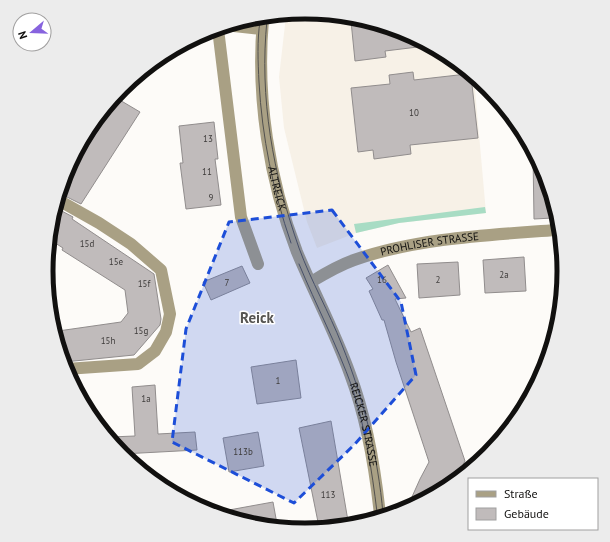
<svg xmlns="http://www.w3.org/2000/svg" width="610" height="542" font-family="'PT Sans',sans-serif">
	<rect width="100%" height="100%" fill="#fdfbf8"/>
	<!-- built -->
	<path fill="#f7f1e7" d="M305,12L404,32L474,78L486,213L399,223L356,233L317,248L307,222L284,128L279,77L286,16Z"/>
	<!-- green -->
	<path fill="#a8dcc4" d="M485,207L486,213L399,223L356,233L354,224Z"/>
	<!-- building -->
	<path fill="#c0bbbb" stroke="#918d8d" d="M351,21L404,32L426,46L385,51L386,57L355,61Z
		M413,72L414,80L467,74L471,76L478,138L410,145L411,154L374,159L373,150L358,152L351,88L390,84L389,75Z
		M118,99L140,112L81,204L61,194L63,184Z
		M214,122L218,159H215L221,205L186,209L180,163H183L179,126Z
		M533,155L544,172L553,218L534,219Z
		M58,209L73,217L72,219L154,274L161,319L160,325L134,355L64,362L58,331L121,322L128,313L125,290L62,250L63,248L52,241Z
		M524,257L526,291L485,293L483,260Z
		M458,262L460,295L419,298L417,264Z
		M388,265L406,298L395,299L411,332L420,328L465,461L458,474L407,508L420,479L429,462L396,362L384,320H382L369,291L373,289L366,278Z
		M242,266L250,283L211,300L203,282Z
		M296,360L301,398L257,404L251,367Z
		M155,385L158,434L195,432L197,450L122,454L110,437L135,436L132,387Z
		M331,421L348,521L319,527L299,428Z
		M258,432L264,466L229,472L223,438Z
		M273,502L277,524L218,513V512Z"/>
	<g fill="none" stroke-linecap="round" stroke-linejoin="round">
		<!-- minor -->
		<g stroke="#a9a084" stroke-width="12">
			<path id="s1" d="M263,20C256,97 269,180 297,252C314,293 335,332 350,374C367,419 375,467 380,515"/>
			<path d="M234,26L262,29"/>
			<path d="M218,29L241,217L258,264"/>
			<path d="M60,201L99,223L131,244L161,270L170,314L166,332L155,351L138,364L66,369"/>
			<path id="s2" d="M311,282C324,274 340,265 354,260C417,238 489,235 556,230"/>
		</g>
		<!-- tram -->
		<path stroke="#52514f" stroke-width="1" d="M267,20C259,98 273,174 299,248C311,281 329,312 342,345C364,400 378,456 383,514
			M260,21C257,41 258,62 259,82C262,137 273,191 291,243
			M299,264C316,305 337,345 352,387C365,426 372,471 377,512"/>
	</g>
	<!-- marked area -->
	<path fill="#1d4ed8" fill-opacity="0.2" stroke="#1d4ed8" stroke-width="3" stroke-dasharray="8 5" stroke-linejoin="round" d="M332,210L401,302L416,375L355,444L294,503L172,442L186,329L229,222Z"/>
	<g text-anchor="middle" stroke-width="3" stroke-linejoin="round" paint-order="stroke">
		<!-- number labels -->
		<g font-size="9" fill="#3d3b3a">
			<text x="414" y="116">10</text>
			<text x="208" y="142">13</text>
			<text x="207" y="175">11</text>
			<text x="211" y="201">9</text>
			<text x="87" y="247">15d</text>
			<text x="116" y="265">15e</text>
			<text x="504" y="278">2a</text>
			<text x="382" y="283">16</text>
			<text x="438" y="283">2</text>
			<text x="227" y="286">7</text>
			<text x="144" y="287">15f</text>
			<text x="141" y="334">15g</text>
			<text x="108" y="344">15h</text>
			<text x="278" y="384">1</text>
			<text x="146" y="402">1a</text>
			<text x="243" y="455">113b</text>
			<text x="328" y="498">113</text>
		</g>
		<!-- street labels -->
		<g font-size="11" fill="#11100f" stroke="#fff">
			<text dy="4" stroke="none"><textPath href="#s1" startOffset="170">ALTREICK</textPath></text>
			<text dy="4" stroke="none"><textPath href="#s2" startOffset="126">PROHLISER STRASSE</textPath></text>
			<text dy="4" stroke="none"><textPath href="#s1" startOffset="422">REICKER STRASSE</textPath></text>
		</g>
		<!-- district labels -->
		<g font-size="15" font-weight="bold" fill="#565552" stroke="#fff">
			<text x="257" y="323">Reick</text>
		</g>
	</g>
	<!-- crop -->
	<path d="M0 0H610V542H0ZM53 271a252 252 0 1 1 504 0a252 252 0 1 1-504 0Z" fill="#ececec" fill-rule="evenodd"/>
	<path fill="none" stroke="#11100f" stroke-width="5" d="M53 271a252 252 0 1 1 504 0a252 252 0 1 1-504 0Z"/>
	<!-- legend -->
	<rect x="468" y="478" width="130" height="52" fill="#ffffff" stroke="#a09f9f"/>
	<rect x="476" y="491" width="20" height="6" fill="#a9a084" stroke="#a09f9f"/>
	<text x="504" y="498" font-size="12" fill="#11100f">Straße</text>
	<rect x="476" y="508" width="20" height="12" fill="#c0bbbb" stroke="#a09f9f"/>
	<text x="504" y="518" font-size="12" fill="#11100f">Gebäude</text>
	<!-- north arrow -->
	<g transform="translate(32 32) rotate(251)"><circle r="19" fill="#ffffff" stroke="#a09f9f"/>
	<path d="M0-3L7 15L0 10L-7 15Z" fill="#8763de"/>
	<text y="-6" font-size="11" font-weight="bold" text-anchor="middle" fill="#11100f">N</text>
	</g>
</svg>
